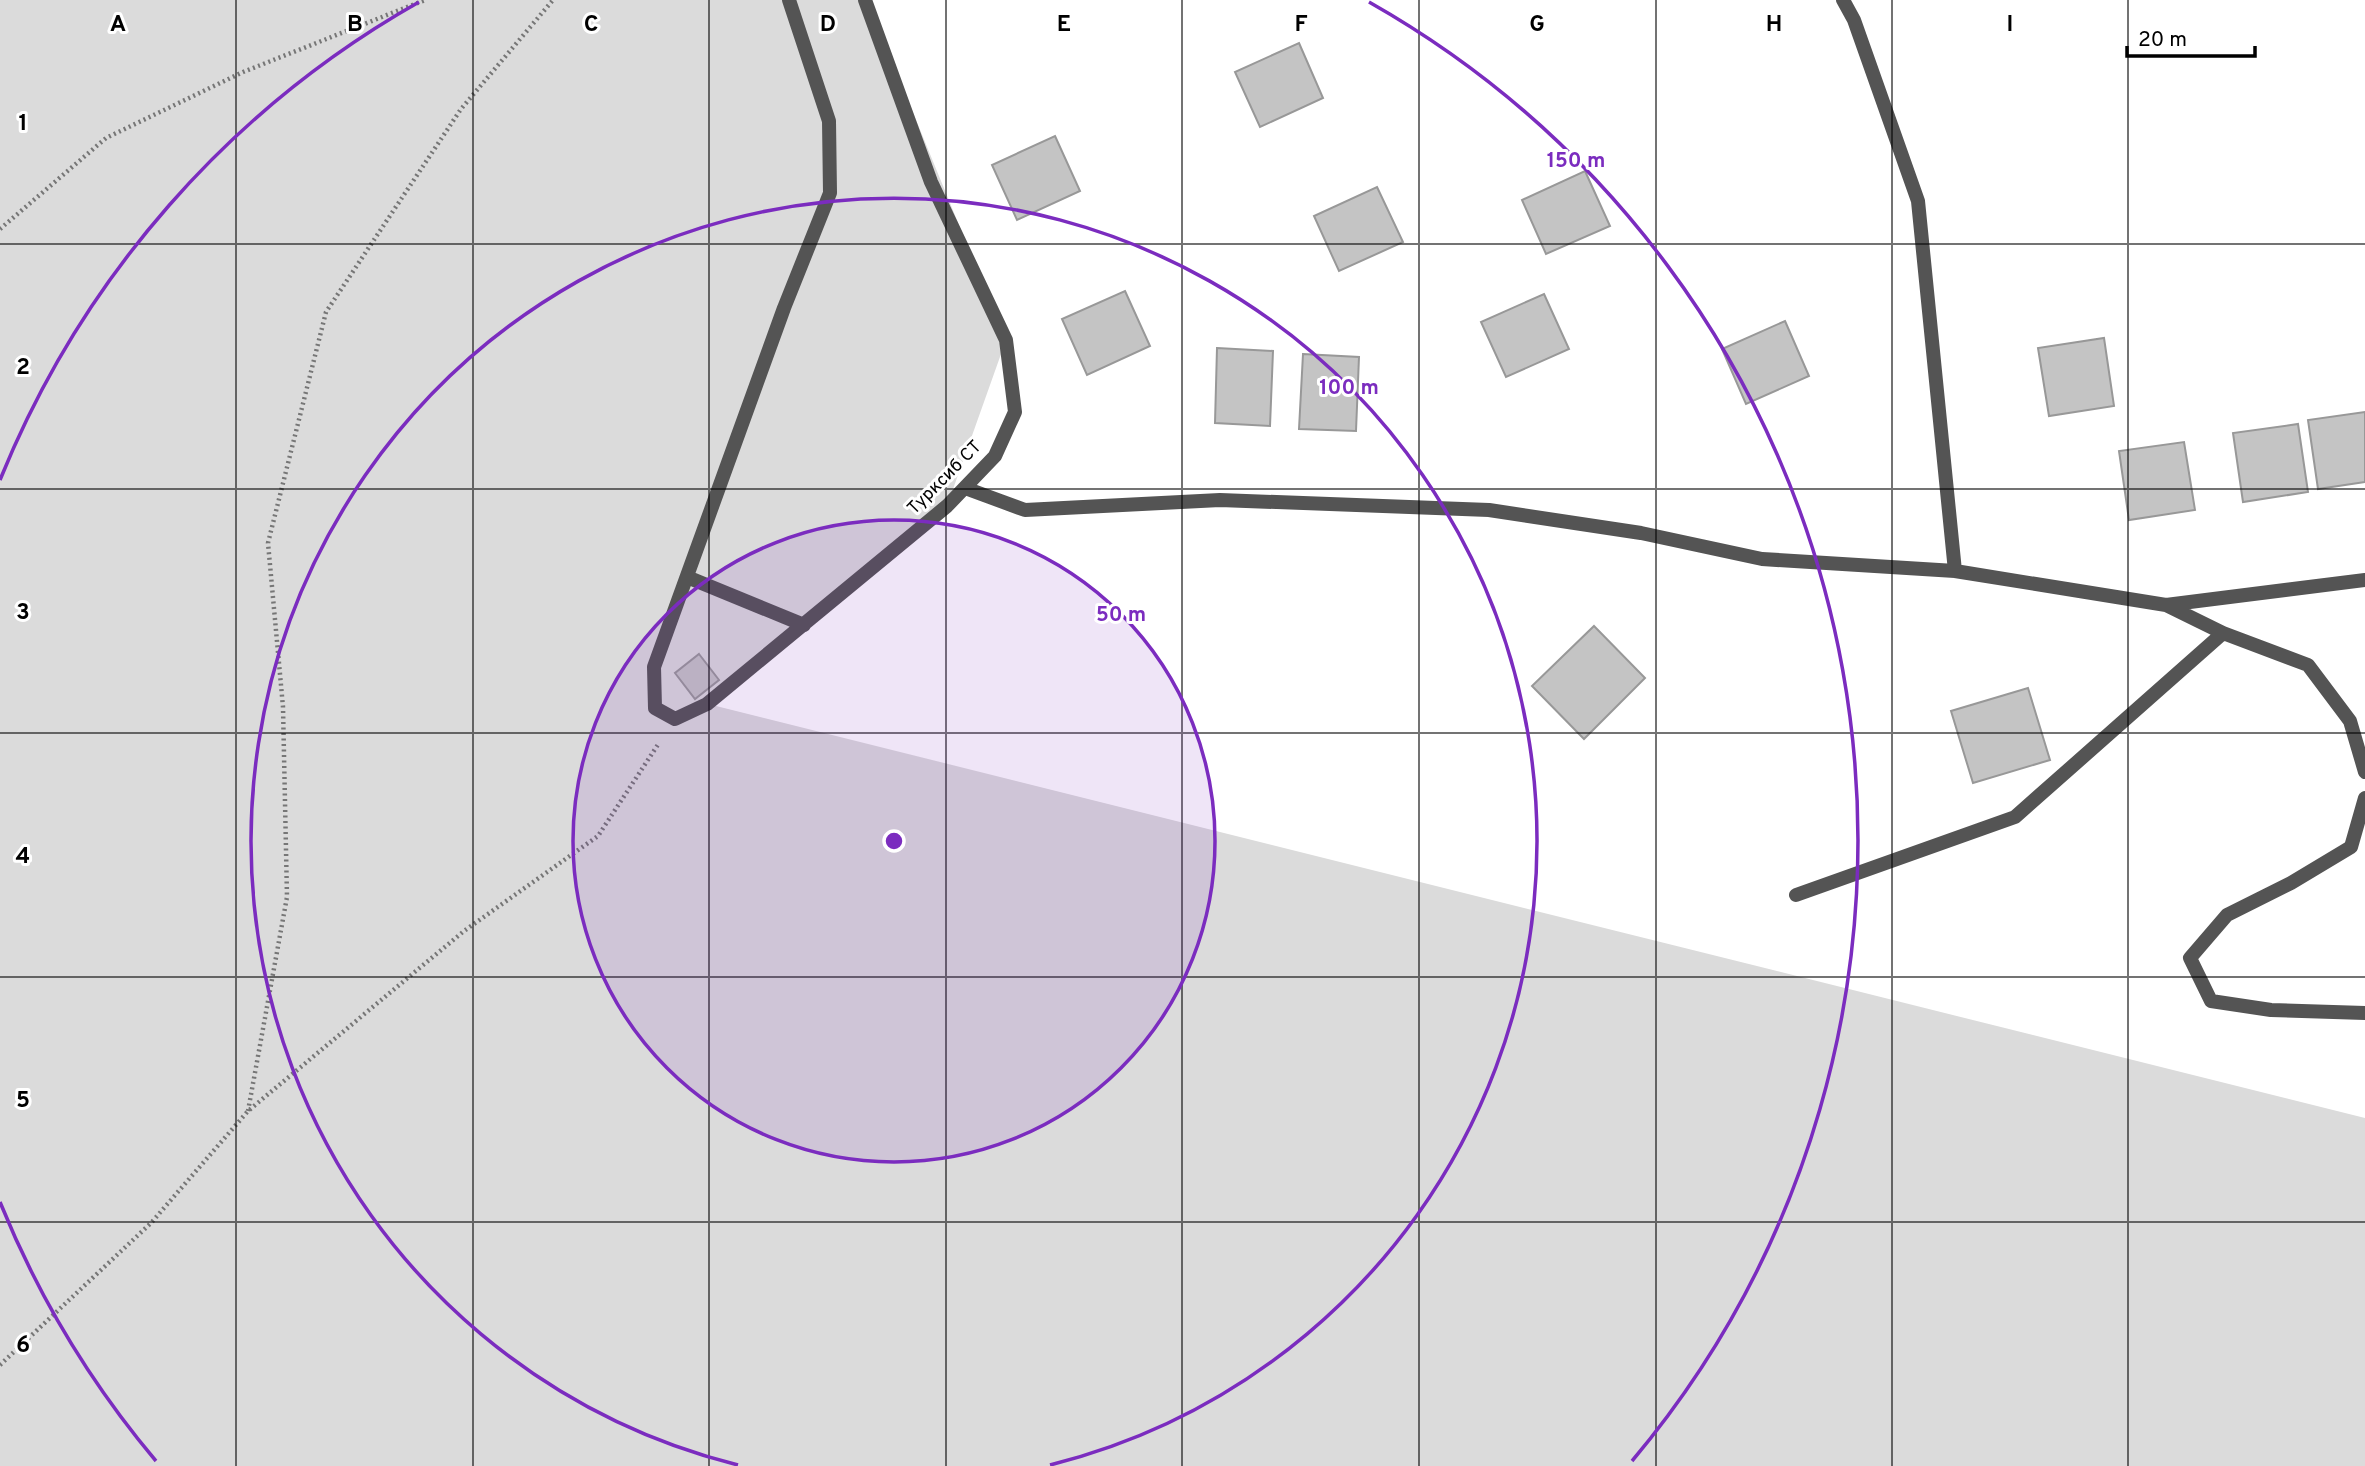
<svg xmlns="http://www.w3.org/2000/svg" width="2365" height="1466" font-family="Overpass,sans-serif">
	<rect width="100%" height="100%" fill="#fff"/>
	<!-- green -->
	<path fill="#dbdbdb" d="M0,0H867L1006,340L947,506L708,704L2365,1118V1466H0Z"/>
	<!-- building -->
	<path fill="#c4c4c4" stroke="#989898" stroke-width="2" d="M1299,43L1323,98L1260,127L1235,72Z
		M1055,136L1080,191L1017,220L992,165Z
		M1585,171L1610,226L1546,254L1522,200Z
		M1377,187L1403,242L1339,271L1314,216Z
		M1125,291L1150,346L1087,375L1062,319Z
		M1544,294L1569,349L1506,377L1481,322Z
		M1785,321L1809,376L1746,404L1722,349Z
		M2104,338L2114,406L2049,416L2038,348Z
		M1217,348L1273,351L1270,426L1215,423Z
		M1303,354L1359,357L1356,431L1299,429Z
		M2365,412V482L2318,489L2308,420Z
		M2298,424L2308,492L2243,502L2233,433Z
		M2184,442L2195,510L2129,520L2119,451Z
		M1594,626L1645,678L1584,739L1532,686Z
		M699,654L719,680L695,699L675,673Z
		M2028,688L2050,760L1973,783L1951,711Z"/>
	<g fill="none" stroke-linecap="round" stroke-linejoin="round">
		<!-- path -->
		<path stroke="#767676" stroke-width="4.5" stroke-dasharray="2 3.5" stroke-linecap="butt" d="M0,229L106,138L243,72L425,0
			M248,1111L287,897L283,707L268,543L326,312L461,109L553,0
			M0,1365L151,1223L248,1111L464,931L598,836L659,743"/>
		<!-- service -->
		<path stroke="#545454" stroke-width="14" d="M789,0L829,121L830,193L784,308L654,667L655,708L675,719L707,704L947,506L995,456L1015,412L1006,340L931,182L865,0
			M1843,0L1854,20L1918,201L1955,571
			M965,488L1025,510L1220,500L1489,510L1641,533L1762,559L1955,571L2166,605L2365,580
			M687,577L804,625
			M2166,605L2223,633L2308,665L2350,721L2365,772
			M2365,798L2351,847L2291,883L2227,915L2190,958L2211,1001L2271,1010L2365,1013
			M1796,895L2015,817L2223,633"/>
	</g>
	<!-- grid -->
	<path fill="none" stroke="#000" stroke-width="2" stroke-opacity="0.55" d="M236,0V1466M473,0V1466M709,0V1466M946,0V1466M1182,0V1466M1419,0V1466M1656,0V1466M1892,0V1466M2128,0V1466M0,244H2365M0,489H2365M0,733H2365M0,977H2365M0,1222H2365"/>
	<!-- distance rings -->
	<circle cx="894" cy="841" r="321" fill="#7b2cbf" fill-opacity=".12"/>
	<g fill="none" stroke="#7b2cbf" stroke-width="3.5">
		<circle cx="894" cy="841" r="321"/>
		<path d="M738 1465A643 643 0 1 1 1050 1465"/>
		<path d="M156 1461A964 964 0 0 1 0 1202M0 480A964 964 0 0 1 419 2M1369 2A964 964 0 0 1 1632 1461"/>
	</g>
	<g text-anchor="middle" stroke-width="6" stroke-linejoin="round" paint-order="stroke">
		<!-- street labels -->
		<g font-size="18" fill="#000" stroke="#fff">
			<text transform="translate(944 477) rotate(-45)" y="6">Турксиб СТ</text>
		</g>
	</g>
	<g font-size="23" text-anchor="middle" font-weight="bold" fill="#000" stroke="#fff" stroke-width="6" stroke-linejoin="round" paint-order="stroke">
		<text x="118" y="31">A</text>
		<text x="355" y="31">B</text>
		<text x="591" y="31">C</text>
		<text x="828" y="31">D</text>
		<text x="1064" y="31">E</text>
		<text x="1301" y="31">F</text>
		<text x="1537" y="31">G</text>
		<text x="1774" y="31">H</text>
		<text x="2010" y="31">I</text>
		<text x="23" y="130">1</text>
		<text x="23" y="374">2</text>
		<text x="23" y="619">3</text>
		<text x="23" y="863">4</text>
		<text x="23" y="1107">5</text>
		<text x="23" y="1352">6</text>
	</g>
	<circle cx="894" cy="841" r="10" fill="#7b2cbf" stroke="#fff" stroke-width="3.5"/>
	<g font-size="21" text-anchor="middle" font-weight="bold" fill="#7b2cbf" stroke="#fff" stroke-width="6" stroke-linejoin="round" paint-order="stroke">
		<text x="1576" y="167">150 m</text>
		<text x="1349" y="394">100 m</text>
		<text x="1121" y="621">50 m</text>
	</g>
	<!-- scale -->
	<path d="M2127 46v10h128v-10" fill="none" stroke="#000000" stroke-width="3.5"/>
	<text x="2138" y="46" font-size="21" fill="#000000" stroke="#ffffff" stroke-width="5" paint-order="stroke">20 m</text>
</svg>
